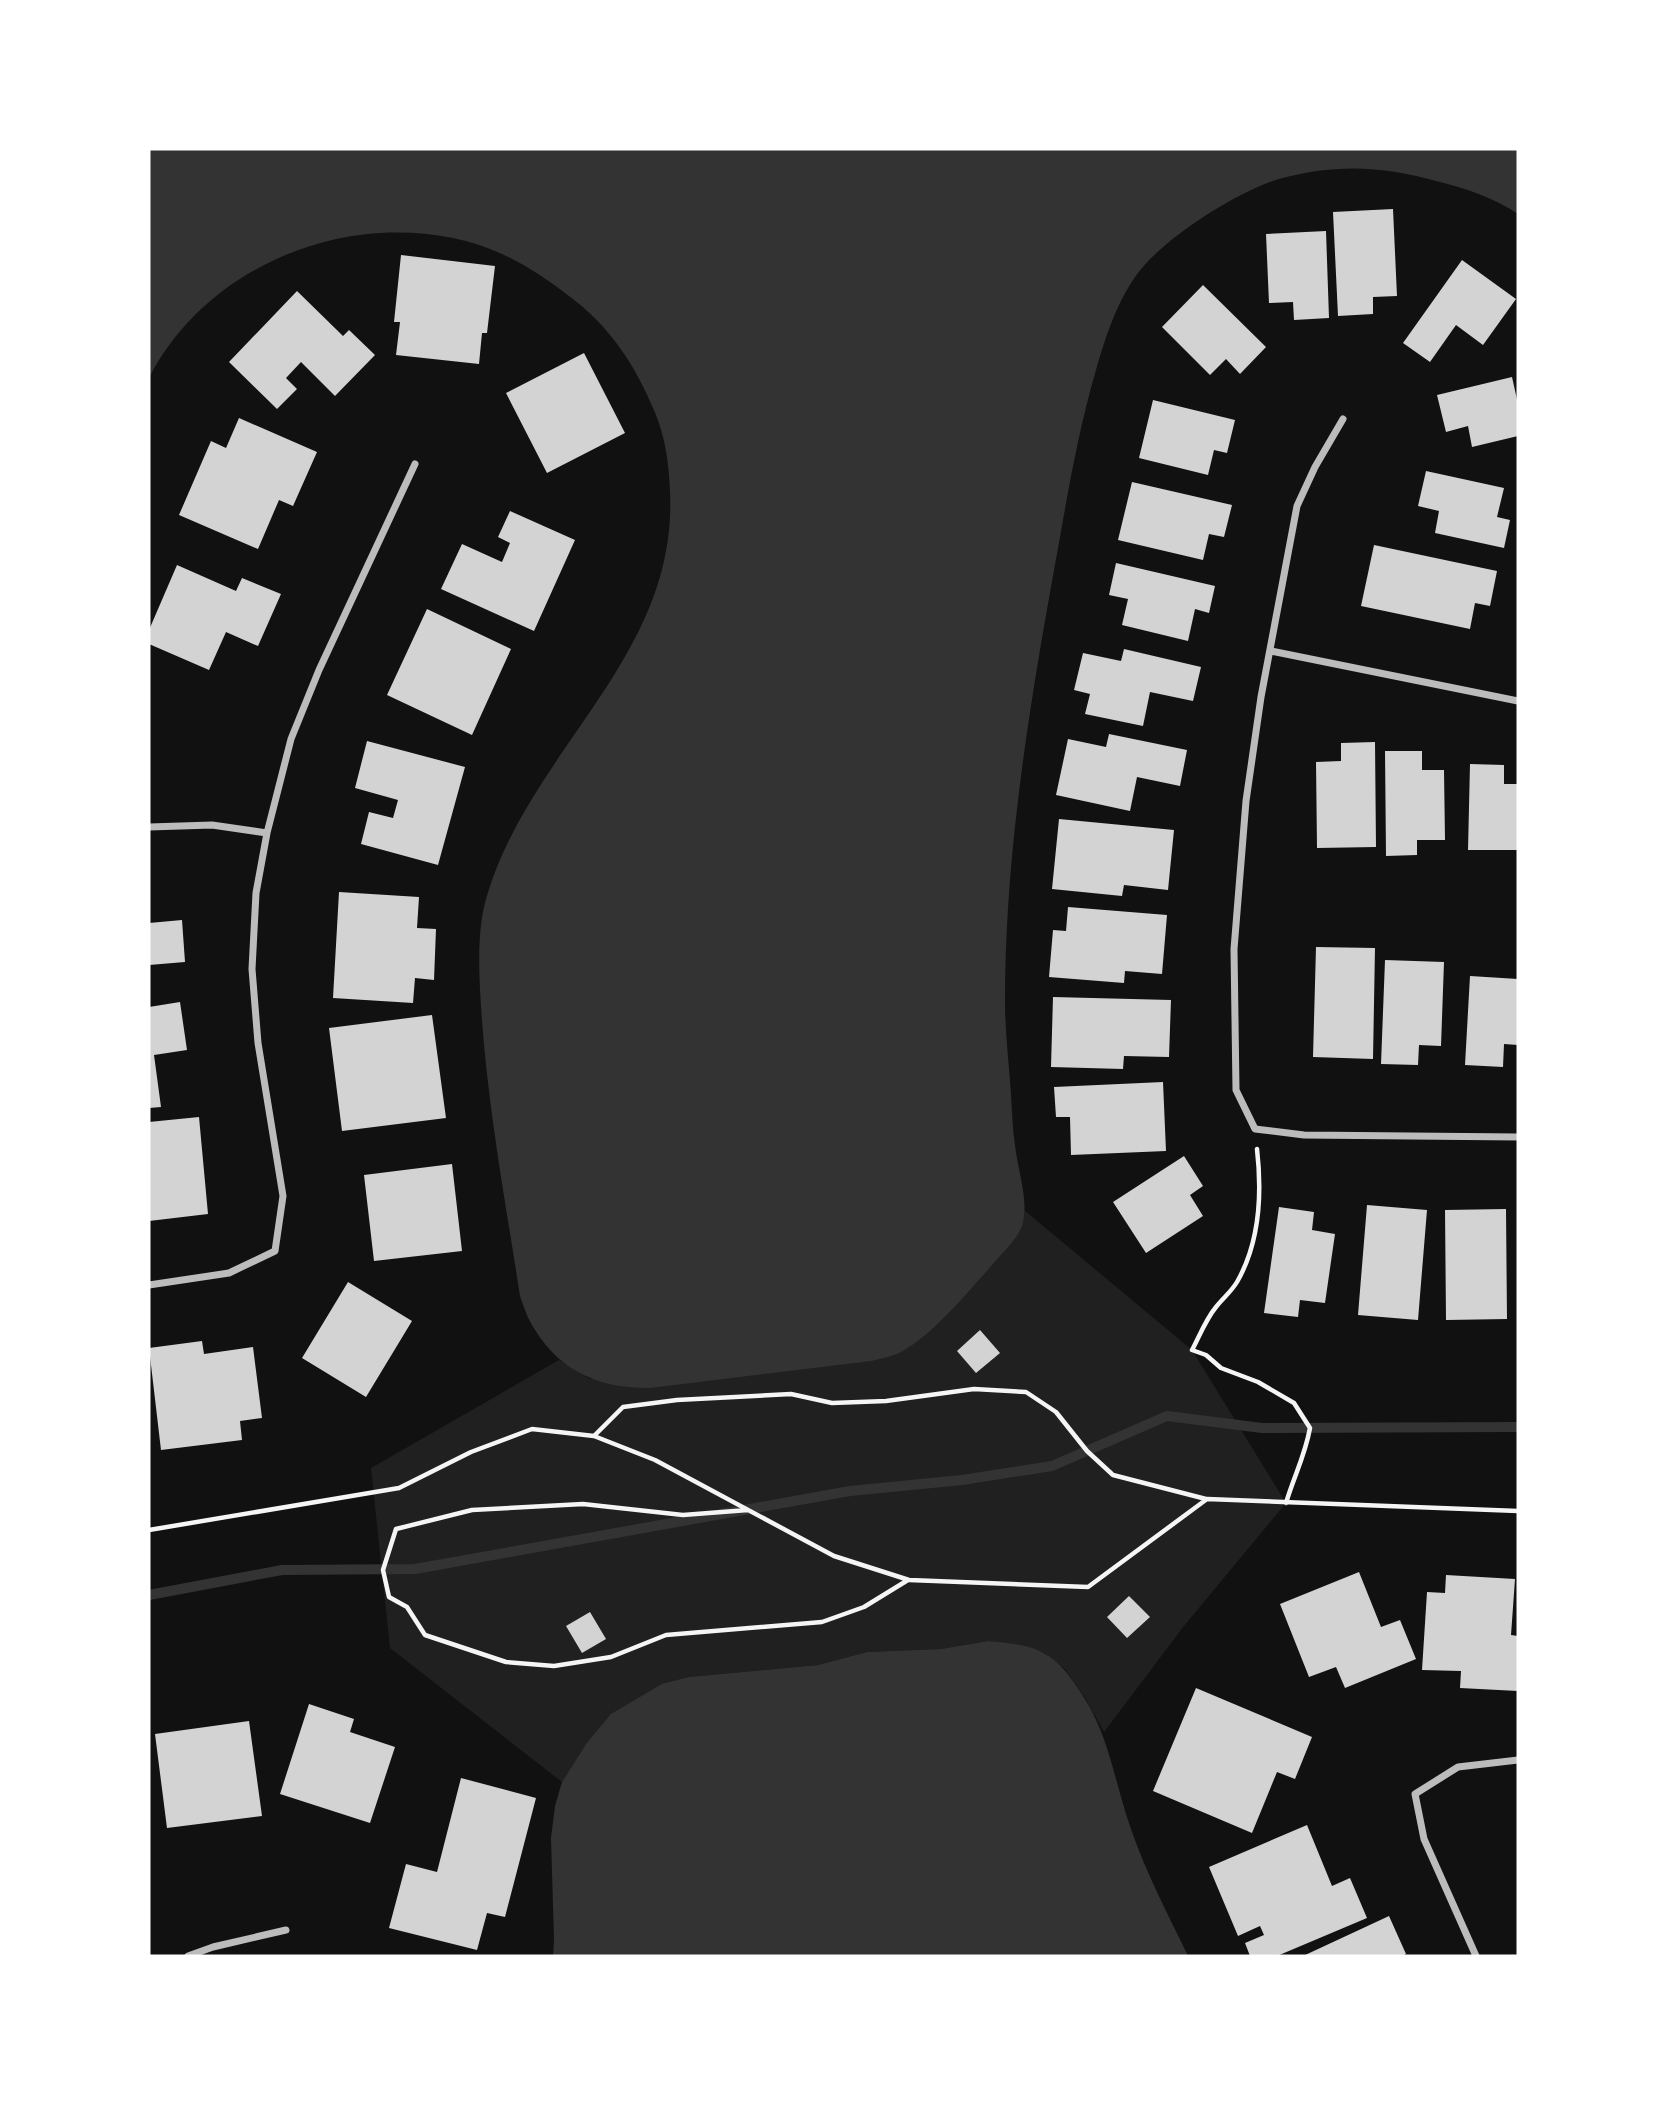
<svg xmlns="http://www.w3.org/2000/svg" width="1667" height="2105" font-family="'Exo 2',sans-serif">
	<rect width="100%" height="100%" fill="#111"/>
	<!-- green -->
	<path fill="#202020" d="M1024,1210L1192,1350L1286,1503L1184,1626L1104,1732L1084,1696L1065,1669L1044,1653L988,1641L941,1649L867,1652L818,1665L689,1677L586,1744L562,1782L390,1648L371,1468L559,1360L590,1379L1009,1246Z"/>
	<!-- water -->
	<path fill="#333" d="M149,149H1518V214C1494,198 1468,189 1440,182C1384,166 1336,163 1279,179C1238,191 1164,238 1138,273C1117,301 1106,336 1096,370C1080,425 1070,480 1060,537C1032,691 1005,845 1005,1002C1005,1028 1008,1055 1010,1081C1012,1104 1012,1128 1016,1152C1019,1174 1028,1199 1023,1222C1021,1232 1015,1238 1009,1246C980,1277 934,1337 897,1354C889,1357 879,1359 871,1361L650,1388C601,1388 563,1374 535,1330C528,1320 524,1307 520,1296C505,1199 487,1103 481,1006C479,974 477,934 485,903C525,753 678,659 670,492C669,466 666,440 656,415C637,368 611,327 569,296C548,280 526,265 502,254C452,230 385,227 332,240C255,258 185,307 149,378Z
		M988,1641C1006,1643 1029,1644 1045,1654C1058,1661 1067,1672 1075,1684C1110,1732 1112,1775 1131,1829C1146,1873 1168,1914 1188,1956H553L554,1940L551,1838L555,1806L562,1782L586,1744L611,1714L662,1684L689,1677L818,1665L867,1652L941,1649Z"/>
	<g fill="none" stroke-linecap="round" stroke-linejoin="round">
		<!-- stream -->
		<path stroke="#333" stroke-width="10" d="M149,1595L282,1570L415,1569L850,1491L962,1480L1052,1466L1167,1416L1262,1428L1518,1427"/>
	</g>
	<!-- building -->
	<path fill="#d3d3d3" d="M1393,209L1397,296L1373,297V314L1338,316L1333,212Z
		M1326,231L1329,318L1294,320L1293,302L1269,303L1266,234Z
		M401,255L495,266L487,333H482L479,364L396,355L400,322H394Z
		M1462,260L1516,299L1483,345L1456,325L1430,362L1403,343Z
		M1203,285L1266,347L1240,374L1226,359L1210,375L1162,327Z
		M297,291L343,336L349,330L375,355L335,396L301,362L286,378L297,389L277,409L229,362Z
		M584,353L625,433L547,473L506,393Z
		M1512,377L1518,404V436L1472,447L1468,426L1446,432L1437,395Z
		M1153,400L1235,420L1227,453L1214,450L1208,475L1139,458Z
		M239,418L317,452L293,506L279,500L258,549L179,515L211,441L226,448Z
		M1426,471L1504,488L1497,517L1510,520L1504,548L1435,533L1439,511L1418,506Z
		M1132,482L1232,505L1224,537L1209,534L1203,560L1118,540Z
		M510,511L575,540L534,631L441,589L462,544L502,562L510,543L498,537Z
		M1374,545L1497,571L1490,606L1475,603L1470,629L1361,606Z
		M1116,563L1215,586L1209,613L1195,609L1188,641L1122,625L1128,599L1109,595Z
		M177,565L236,591L242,578L281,594L258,646L226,632L209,670L149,644V630Z
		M427,609L511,649L472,735L387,695Z
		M1124,649L1201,667L1193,701L1150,692L1143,726L1085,714L1090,694L1074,690L1083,653L1121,661Z
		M1109,734L1187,750L1180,786L1137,777L1130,811L1056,795L1068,739L1106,747Z
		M367,741L465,767L438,865L361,844L369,812L393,818L398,800L355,788Z
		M1375,742L1376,847L1317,848L1316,762L1341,761V743Z
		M1385,751H1422V770H1444L1445,840H1417V855L1386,856Z
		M1470,764L1504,765V784H1518V850H1468Z
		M1059,819L1174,830L1168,890L1124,885L1122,896L1052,889Z
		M339,892L419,897L417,928L436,929L434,980L415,978L413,1003L333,998Z
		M1068,907L1167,915L1162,974L1125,971L1124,983L1049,977L1053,930L1066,931Z
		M182,920L185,962L149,965V923Z
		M1316,947L1375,948L1373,1059L1313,1057Z
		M1385,960L1444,962L1441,1046L1419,1045L1418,1065L1381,1064Z
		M1470,976L1518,979V1045L1504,1044L1503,1067L1465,1065Z
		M1053,997L1171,1000L1169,1057L1124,1056L1123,1069L1051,1067Z
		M180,1002L187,1050L154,1055L161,1107L149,1108V1007Z
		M432,1015L446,1118L342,1131L329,1028Z
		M1163,1082L1166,1151L1071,1155L1070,1117H1056L1054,1087Z
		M199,1117L208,1214L149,1221V1122Z
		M1184,1156L1203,1186L1190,1195L1203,1216L1146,1253L1113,1202Z
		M452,1164L462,1251L374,1261L364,1175Z
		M1367,1205L1427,1210L1418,1320L1358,1315Z
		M1279,1207L1314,1212L1312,1230L1335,1234L1325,1303L1300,1300L1298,1317L1264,1313Z
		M1506,1209L1507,1319L1446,1320L1445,1210Z
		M348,1282L412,1321L366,1397L302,1358Z
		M980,1330L1000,1353L976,1373L957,1351Z
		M202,1341L204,1354L253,1347L262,1418L240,1421L242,1440L161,1450L149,1348Z
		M1359,1572L1381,1627L1400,1620L1416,1659L1345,1688L1336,1667L1309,1677L1280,1604Z
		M1446,1575L1515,1579L1511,1635L1518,1636V1691L1460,1688L1461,1671L1422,1670L1427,1592L1445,1593Z
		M1129,1596L1150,1617L1127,1638L1107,1617Z
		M590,1612L606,1639L582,1653L566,1626Z
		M1196,1688L1312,1737L1295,1779L1277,1772L1252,1833L1153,1791Z
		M309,1704L354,1719L350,1732L395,1747L370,1823L280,1794Z
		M249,1721L262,1816L167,1828L155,1734Z
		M461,1778L536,1798L505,1917L487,1913L477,1950L389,1928L406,1864L437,1872Z
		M1307,1825L1332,1886L1350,1878L1367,1918L1277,1956H1250L1245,1943L1264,1935L1260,1926L1238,1936L1209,1867Z
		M1389,1916L1406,1954L1402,1956H1303Z"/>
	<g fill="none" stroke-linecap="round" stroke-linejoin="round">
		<!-- path -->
		<path stroke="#f5f5f5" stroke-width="4.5" d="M1257,1149C1262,1193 1260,1242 1237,1282C1231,1292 1223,1298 1216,1307C1206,1319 1199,1337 1192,1350L1206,1355L1221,1368L1258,1382L1294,1403L1310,1428C1305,1456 1294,1476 1286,1503
			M594,1436L623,1407L677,1400L791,1394L832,1403L886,1401L974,1389L1026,1392L1056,1412L1087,1451L1113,1475L1206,1499
			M748,1510L683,1515L583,1504L472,1510L396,1529L383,1570L389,1597L407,1607L425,1635L506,1662L554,1666L611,1657L666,1635L822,1622L864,1607L908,1580
			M149,1530L399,1488L471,1452L532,1429L594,1436L655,1460L834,1556L909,1580L1088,1587L1207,1499L1518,1511"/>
		<!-- minor -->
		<path stroke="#bcbcbc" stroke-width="7" d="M1343,419L1315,467L1297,506L1261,697L1246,801L1234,949L1236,1090L1255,1129L1304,1135L1518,1137
			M1271,651L1518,701
			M149,827L212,825L267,833
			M149,1285L229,1273L275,1251L283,1196L258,1043L252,969L256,893L267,833L291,739L319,670L415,464
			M188,1956L213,1947L286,1930
			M1476,1956L1424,1839L1415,1794L1458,1767L1518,1760"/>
	</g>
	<!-- border -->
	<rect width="1667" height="2105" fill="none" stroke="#ffffff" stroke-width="301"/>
</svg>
